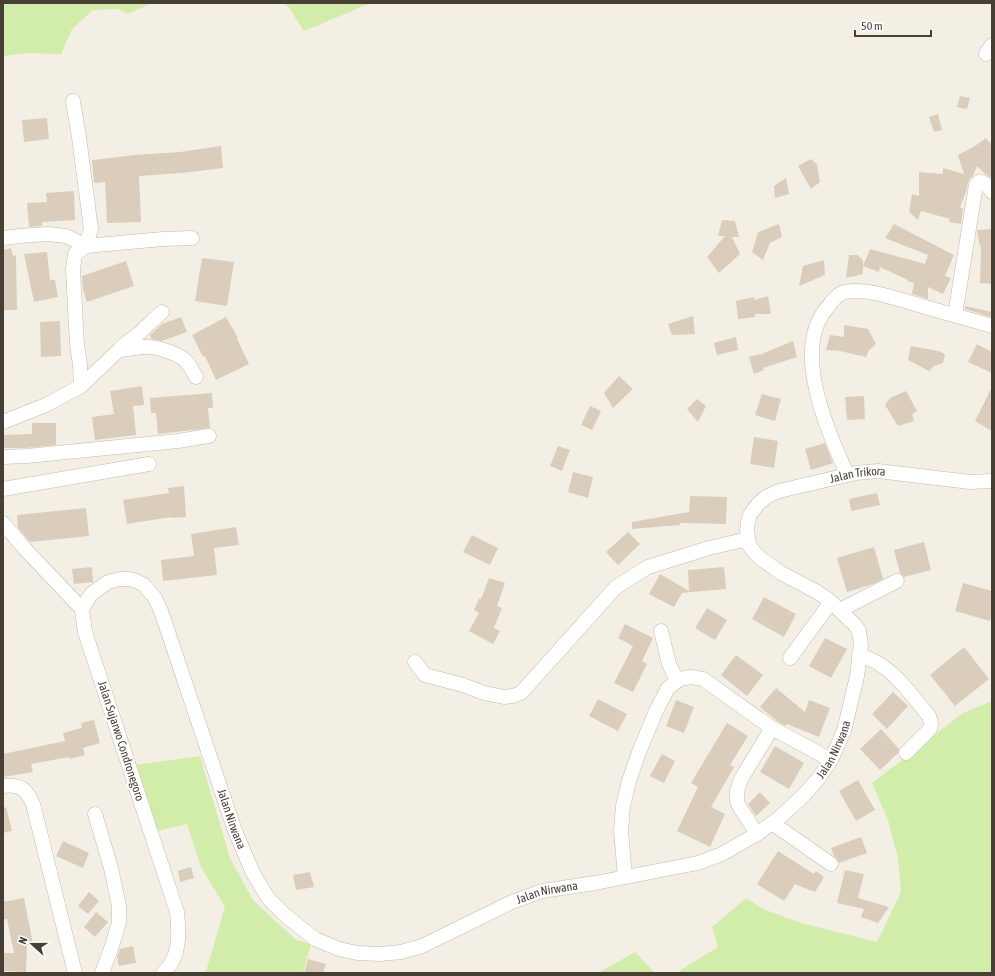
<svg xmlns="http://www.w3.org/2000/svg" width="995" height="976" font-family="'Asap Condensed',sans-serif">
	<rect width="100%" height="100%" fill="#f4efe5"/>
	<!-- green -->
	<path fill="#d1eda9" d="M3,3H152L128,14L118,9L93,10L72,29L61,54L25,53L3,56Z
		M284,3H371L304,31L289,8Z
		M992,701V973H676L718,947L712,927L746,898L763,909L801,923L877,942L901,892L898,858L888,820L872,783L963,713Z
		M200,756L230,858L253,900L296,940L311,944L303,973H199L206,971L225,907L201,867L187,824L157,831L135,765Z
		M635,952L655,973H598Z"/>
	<!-- building -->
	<path fill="#dacdbc" d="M960,96L970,98L967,109L957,107Z
		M938,114L942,130L934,132L929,117Z
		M47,118L49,139L24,142L22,120Z
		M986,138L992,145V178L985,174L977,166L973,176L970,179L968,183L966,192L960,207L963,209L961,224L949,222L950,219L921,211L918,220L909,212L912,194L919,196V172L943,174V168L964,174L958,155L975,146Z
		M221,146L223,168L182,173L139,176L141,222L107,223L105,182L94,183L92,160L135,155L180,152Z
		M811,159L817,164L820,182L811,189L798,166Z
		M786,178L789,194L775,198L774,186Z
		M74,191L75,220L42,222V226L29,227L27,203L47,202L46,193Z
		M722,220L735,221L739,237H732L740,254L719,273L707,257L725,236H718Z
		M779,224L782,237L770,243L763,260L752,252L758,232Z
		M894,224L954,255L945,276L951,278L943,294L928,287V299L912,294L914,283L907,281L908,280L880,267L879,272L863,266L870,249L925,264L928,255L885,238Z
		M992,229V284L980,283L981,247H980L977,230Z
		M11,248L13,256L16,255L17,310H3V250Z
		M47,252L50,280H55L58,297L34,302L24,254Z
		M849,255H857L863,260V274L846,278Z
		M202,258L234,262L227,306L195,301Z
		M824,260L825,275L799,286L803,266Z
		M126,261L134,286L87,302L83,290L82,276Z
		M768,296L771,314H755V317L738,319L736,301L754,297V300Z
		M965,306L992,312L991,317L965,309Z
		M693,316L695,334L672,335L668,324Z
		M181,317L187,332L162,341L151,339L150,335L162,324Z
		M226,317L238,338L237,339L249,364L216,380L205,356L203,357L192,335Z
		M60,321L61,356L41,357L40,322Z
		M844,325L868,329L876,344L869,350L866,357L840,351L826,350L830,335L844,337Z
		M736,337L738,350L717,355L714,343Z
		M793,341L797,357L763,368L764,370L754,374L749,357L759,354V355Z
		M977,344L992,352V373L968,362Z
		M911,346L938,351L945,354L943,363L934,366L929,371L908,360Z
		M619,376L633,389L613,408L604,393Z
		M142,386L144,405L133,406L136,435L95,440L92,417L114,414L110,391Z
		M992,387V431L975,421Z
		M906,391L917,411L912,414L914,421L898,426L885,405L890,398Z
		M212,393L213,408H208L210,428L158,434L156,413H151L150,398Z
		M762,394L781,399L775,421L755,415Z
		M864,396L865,419L847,420L845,397Z
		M697,399L706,406L698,422L687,409Z
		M590,406L601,411L592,430L581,425Z
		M32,423H56V445L26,448H3V435L32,434Z
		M754,437L778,441L774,468L750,464Z
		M825,443L833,463L811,470L805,449Z
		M558,446L570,450L562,471L550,466Z
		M573,472L593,477L588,498L568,492Z
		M184,486L186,517L171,518V517L127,524L123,500L169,493L168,488Z
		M877,493L880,505L851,511L849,499Z
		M690,496L727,497L726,524L680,523V525L632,529V522L689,512Z
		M86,508L89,536L30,542L18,528L17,515Z
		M236,527L239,545L214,548L217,575L163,581L161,560L194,556L191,534Z
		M628,532L640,544L618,565L606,552Z
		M472,535L498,548L490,565L463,552Z
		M924,542L931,570L904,577L900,573L894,550Z
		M874,547L883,579L873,584L847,592L837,558Z
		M92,567L93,582L74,584L72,569Z
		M724,567L726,589L681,593H682L674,607L649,594L660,574L689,591L688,570Z
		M489,578L505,583L497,606L502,608L494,628L500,631L493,644L469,631L479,613L474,610L479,598L481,599Z
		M963,583L992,591V615L990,621L955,611Z
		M764,597L796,614L784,637L752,619Z
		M707,608L727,620L715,640L695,628Z
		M625,624L653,638L642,661L647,664L633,692L614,683L633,646L618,638Z
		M825,638L847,649L831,678L809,666Z
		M964,647L989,679L955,706L930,675Z
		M736,655L763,675L747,696L721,675Z
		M776,688L805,712L809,700L830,708L819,737L787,724L785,726L778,722L760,707Z
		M893,692L908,706L887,729L872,714Z
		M598,699L627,714L618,731L589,716Z
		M676,700L694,707L684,733L666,726Z
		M94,720L100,743L83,748L85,755L69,759V757L31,764L33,772L3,777V754L65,741L63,733L82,728L81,723Z
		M727,723L748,736L730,765L734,767L711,807L725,814L710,847L677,831L698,787L691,783Z
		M881,729L899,749L898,753L880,770L860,749Z
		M775,746L804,763L789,789L760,772Z
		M662,754L675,761L664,783L650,776Z
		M858,780L875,810L856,821L839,791Z
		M760,792L770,803L756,816L748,804Z
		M6,807L12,831L3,833V808Z
		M861,837L867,853L839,863L838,860L834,856L831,848Z
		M63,841L89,853L83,868L56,856Z
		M778,851L814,874L816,871L824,877L815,892L795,884L784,901L757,884Z
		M191,867L194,878L180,882L178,871Z
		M845,870L864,874L858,898L889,907L878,923L861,917L864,909L837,903Z
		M310,872L314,887L296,890L293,875Z
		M89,892L99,901L88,914L78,906Z
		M24,898L33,944L27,945L26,972L3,971L4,953H14L7,919H3V902Z
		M96,912L108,922L95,937L84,927Z
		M133,946L136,963L119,966L117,957L120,949Z
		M308,959L326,964L323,973H304Z"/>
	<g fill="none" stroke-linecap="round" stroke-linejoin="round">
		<!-- minor casing -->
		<g stroke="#c4b9aa" stroke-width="15">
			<g id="minor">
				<path d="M986,54L992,45"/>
				<path d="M3,238L20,236L48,234L66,236L86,246L91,229L79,137L73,101"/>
				<path d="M955,315L976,185L979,182C985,181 988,187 992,192"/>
				<path d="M119,350C127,350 134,348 141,347C154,346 176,352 186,361C190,365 193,372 196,377"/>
				<path d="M81,386L80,365L77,344L74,289L73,269L75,254L86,246L163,239L192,238"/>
				<path d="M3,422L46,405L81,386L119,350C124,344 130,341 136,336C145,328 153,320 162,312"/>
				<path d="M3,457L27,456L178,441L209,436"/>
				<path d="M847,474C828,431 791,350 827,308C832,302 836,294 845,292C867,287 900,300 922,306C945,313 969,319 992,326"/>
				<path d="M3,489L149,464"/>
				<path d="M3,523L25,549L82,609"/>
				<path d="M840,610L897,581"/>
				<path d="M661,631L669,664L677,681"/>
				<path d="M859,655C864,657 869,658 874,661C895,671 914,698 929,716L931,723L930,729L906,753"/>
				<path d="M790,658L831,602"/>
				<path d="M415,662L425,675L463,685L484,693L504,697L513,696L521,693L616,587L648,567L709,548L748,539"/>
				<path d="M3,786C21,784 26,789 33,804L75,973"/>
				<path d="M95,814L111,868L119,906V922L112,946L102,973"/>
				<path d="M772,823L831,864"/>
				<path d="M757,834L739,806L737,801V791L741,779L772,728"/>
				<path d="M625,877L621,831L623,806L629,781L639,752L656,711L668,688L680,679L691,677L703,679L772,728L831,760"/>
				<path id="s1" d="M163,973C181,957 179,934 177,912L85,632L82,609L91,594L108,582L120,579H127L134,580L144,585L155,598L161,611L235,831L253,873L268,898L285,915L315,939L339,949L357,953L380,954L401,952L422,946L512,902L542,891L595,883L698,863L722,854L757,834L779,818L803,796L818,779L831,760L834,753L844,731L857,676L861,645L859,631L855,625L829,600L817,592L781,573L760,558L754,552L749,545L747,530L748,522L750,515L758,504L766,497L779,491L856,473L878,471L970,482L992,481"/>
			</g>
		</g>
		<!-- minor -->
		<use href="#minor" stroke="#fff" stroke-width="14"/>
	</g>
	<g text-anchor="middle" stroke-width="4" stroke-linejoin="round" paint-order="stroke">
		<!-- street labels -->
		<g font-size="12" fill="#473f34" stroke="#fff">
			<text dy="4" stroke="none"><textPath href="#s1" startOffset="1857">Jalan Trikora</textPath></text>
			<text transform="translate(121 741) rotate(72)" y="4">Jalan Sujarwo Condronegoro</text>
			<text dy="4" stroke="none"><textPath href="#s1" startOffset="1443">Jalan Nirwana</textPath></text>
			<text dy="4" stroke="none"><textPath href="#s1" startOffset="710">Jalan Nirwana</textPath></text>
			<text dy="4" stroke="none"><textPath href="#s1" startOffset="1107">Jalan Nirwana</textPath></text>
		</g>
	</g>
	<!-- border -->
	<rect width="995" height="976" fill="none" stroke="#473f34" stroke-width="8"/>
	<!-- north arrow -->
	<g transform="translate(32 944) rotate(291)" stroke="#ffffff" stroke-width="3" paint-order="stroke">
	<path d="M0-3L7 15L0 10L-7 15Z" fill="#473f34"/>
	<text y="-6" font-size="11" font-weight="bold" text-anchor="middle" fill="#473f34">N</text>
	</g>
	<!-- scale -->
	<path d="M855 30v6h76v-6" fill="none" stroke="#473f34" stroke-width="2"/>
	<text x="861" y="30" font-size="12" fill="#473f34" stroke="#ffffff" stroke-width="3" paint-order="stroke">50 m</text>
</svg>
